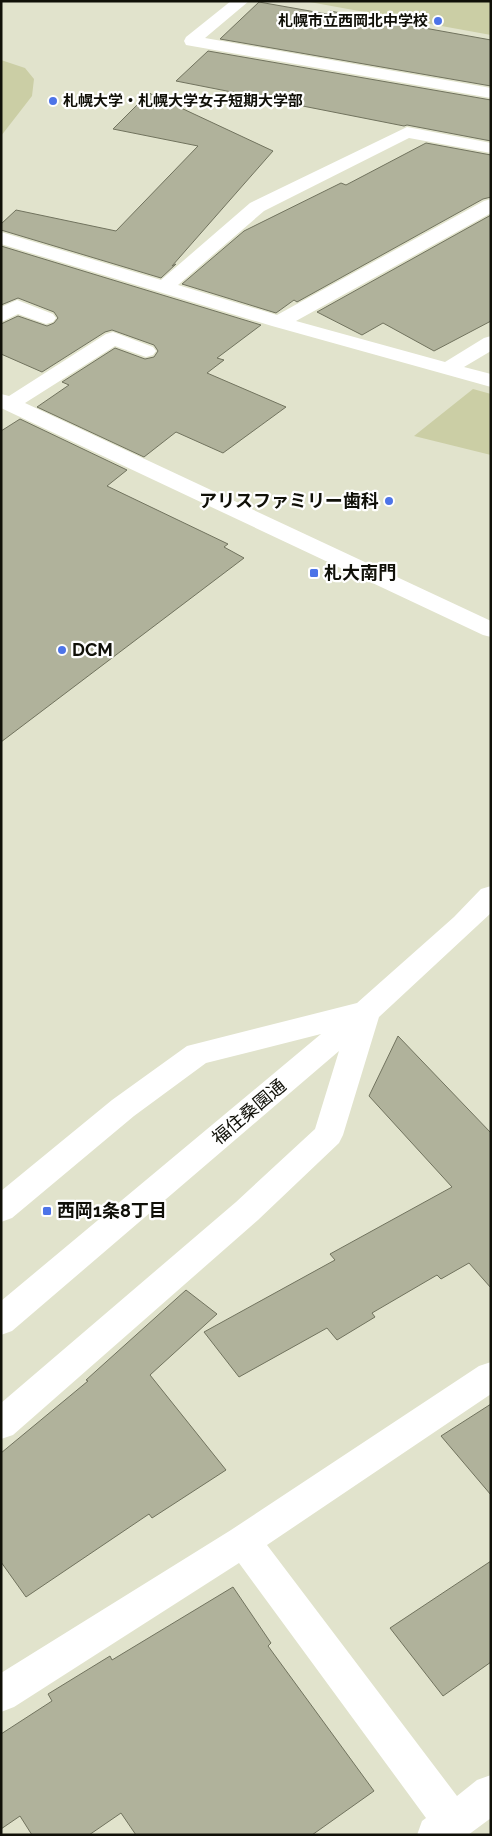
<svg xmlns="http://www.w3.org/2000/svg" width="492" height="1836" font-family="Raleway,'Noto Sans JP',sans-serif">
	<rect width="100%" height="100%" fill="#e1e3cc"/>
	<!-- green -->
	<path fill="#cbcea5" d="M304,1H491V35Z
		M1,60L25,68L34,79L32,96L1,136Z
		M473,389L491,394V455L414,436Z"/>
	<!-- building -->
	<path fill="#b0b29b" stroke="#71735e" d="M259,2L327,14L330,11L491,40V86L220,39Z
		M208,51L491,100V141L407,125L404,126L176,81Z
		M149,93L273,151L172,266L176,264L161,278L1,230V224L16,210L116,231L198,146L113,129Z
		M426,143L491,155V197L483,199L297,302L294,300L276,313L182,284L244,231L341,183L346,185Z
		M491,215V321L434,351L383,323L362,335L317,312Z
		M1,246L261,325L217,358L224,360L207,373L286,407L223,453L176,432L144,457L37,407L69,385L62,382L115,348L145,359L154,357L158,351L154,345L112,330L105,332L42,372L1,354V324L18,316L47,326L54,323L58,318L54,312L18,298L1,305Z
		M20,419L127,470L107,486L228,544L224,547L244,558L1,742V431Z
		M398,1036L491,1133V1288L469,1263L441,1279L437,1275L372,1313L375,1317L337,1340L327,1328L239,1377L204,1332L335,1260L330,1254L452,1187L369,1096Z
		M186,1290L217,1314L150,1375L226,1470L152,1518L149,1514L26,1597L1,1562V1453L88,1381L86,1380Z
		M491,1404V1495L441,1436Z
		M491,1561V1662L443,1696L390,1628Z
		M233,1587L271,1643L268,1646L374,1791L312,1835H136L121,1813L89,1835H32L20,1816L1,1829V1734L52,1701L48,1694L110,1656L112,1660Z"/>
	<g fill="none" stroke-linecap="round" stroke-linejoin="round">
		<!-- minor -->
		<path fill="#fff" fill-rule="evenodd" d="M231,1H249L205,38L491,88V98L186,45L184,41L186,37Z
			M407,127L491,143V153L409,138L264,211L178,285L277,315L484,201L491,199V213L296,321L445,362L484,338L491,336V351L464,367L491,374V387L272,326L1,244V232L161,280L250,203Z
			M17,300L53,314L56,318L53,322L46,324L18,314L1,322V307Z
			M113,332L153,347L156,351L153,355L146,357L115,346L25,403L491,621V637L483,635L1,408V394L9,396L106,334Z
			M491,886V913L379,1017L343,1135L339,1143L258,1220L13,1435L1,1439V1403L236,1202L315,1129L339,1051L12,1331L1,1335V1301L321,1034L206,1063L134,1116L12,1218L1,1222V1191L112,1100L187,1046L357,1003L454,917L481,889Z
			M491,1362V1394L267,1545L457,1796L477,1780L491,1775V1818L468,1835H417L422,1821L426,1818L239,1563L14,1707L1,1712V1673L231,1530L479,1366Z"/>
	</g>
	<!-- markers -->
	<g fill="#4d74e8" stroke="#fff" stroke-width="2">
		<circle cx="438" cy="21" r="5"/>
		<circle cx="53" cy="101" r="5"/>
		<circle cx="389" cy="501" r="5"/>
		<rect x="309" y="568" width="10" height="10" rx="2.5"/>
		<circle cx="62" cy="650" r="5"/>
		<rect x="42" y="1206" width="10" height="10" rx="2.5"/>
	</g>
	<g text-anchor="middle" stroke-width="4.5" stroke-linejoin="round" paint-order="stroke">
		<!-- far-poi labels -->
		<g font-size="15" font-weight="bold" fill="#101008" stroke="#fff" text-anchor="end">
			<text x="428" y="26">札幌市立西岡北中学校</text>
			<text x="63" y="106" text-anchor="start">札幌大学・札幌大学女子短期大学部</text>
		</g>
		<!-- poi labels -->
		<g font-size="18" font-weight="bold" fill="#101008" stroke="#fff" text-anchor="start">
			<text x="379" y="507" text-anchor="end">アリスファミリー歯科</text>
			<text x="324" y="579">札大南門</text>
			<text x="72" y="656">DCM</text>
			<text x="57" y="1217">西岡1条8丁目</text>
		</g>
		<!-- street labels -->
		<g font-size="18" fill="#101008" stroke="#fff">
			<text transform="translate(249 1112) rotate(-40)" y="6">福住桑園通</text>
		</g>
	</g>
	<!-- border -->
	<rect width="492" height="1836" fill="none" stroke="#101008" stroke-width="5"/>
</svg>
